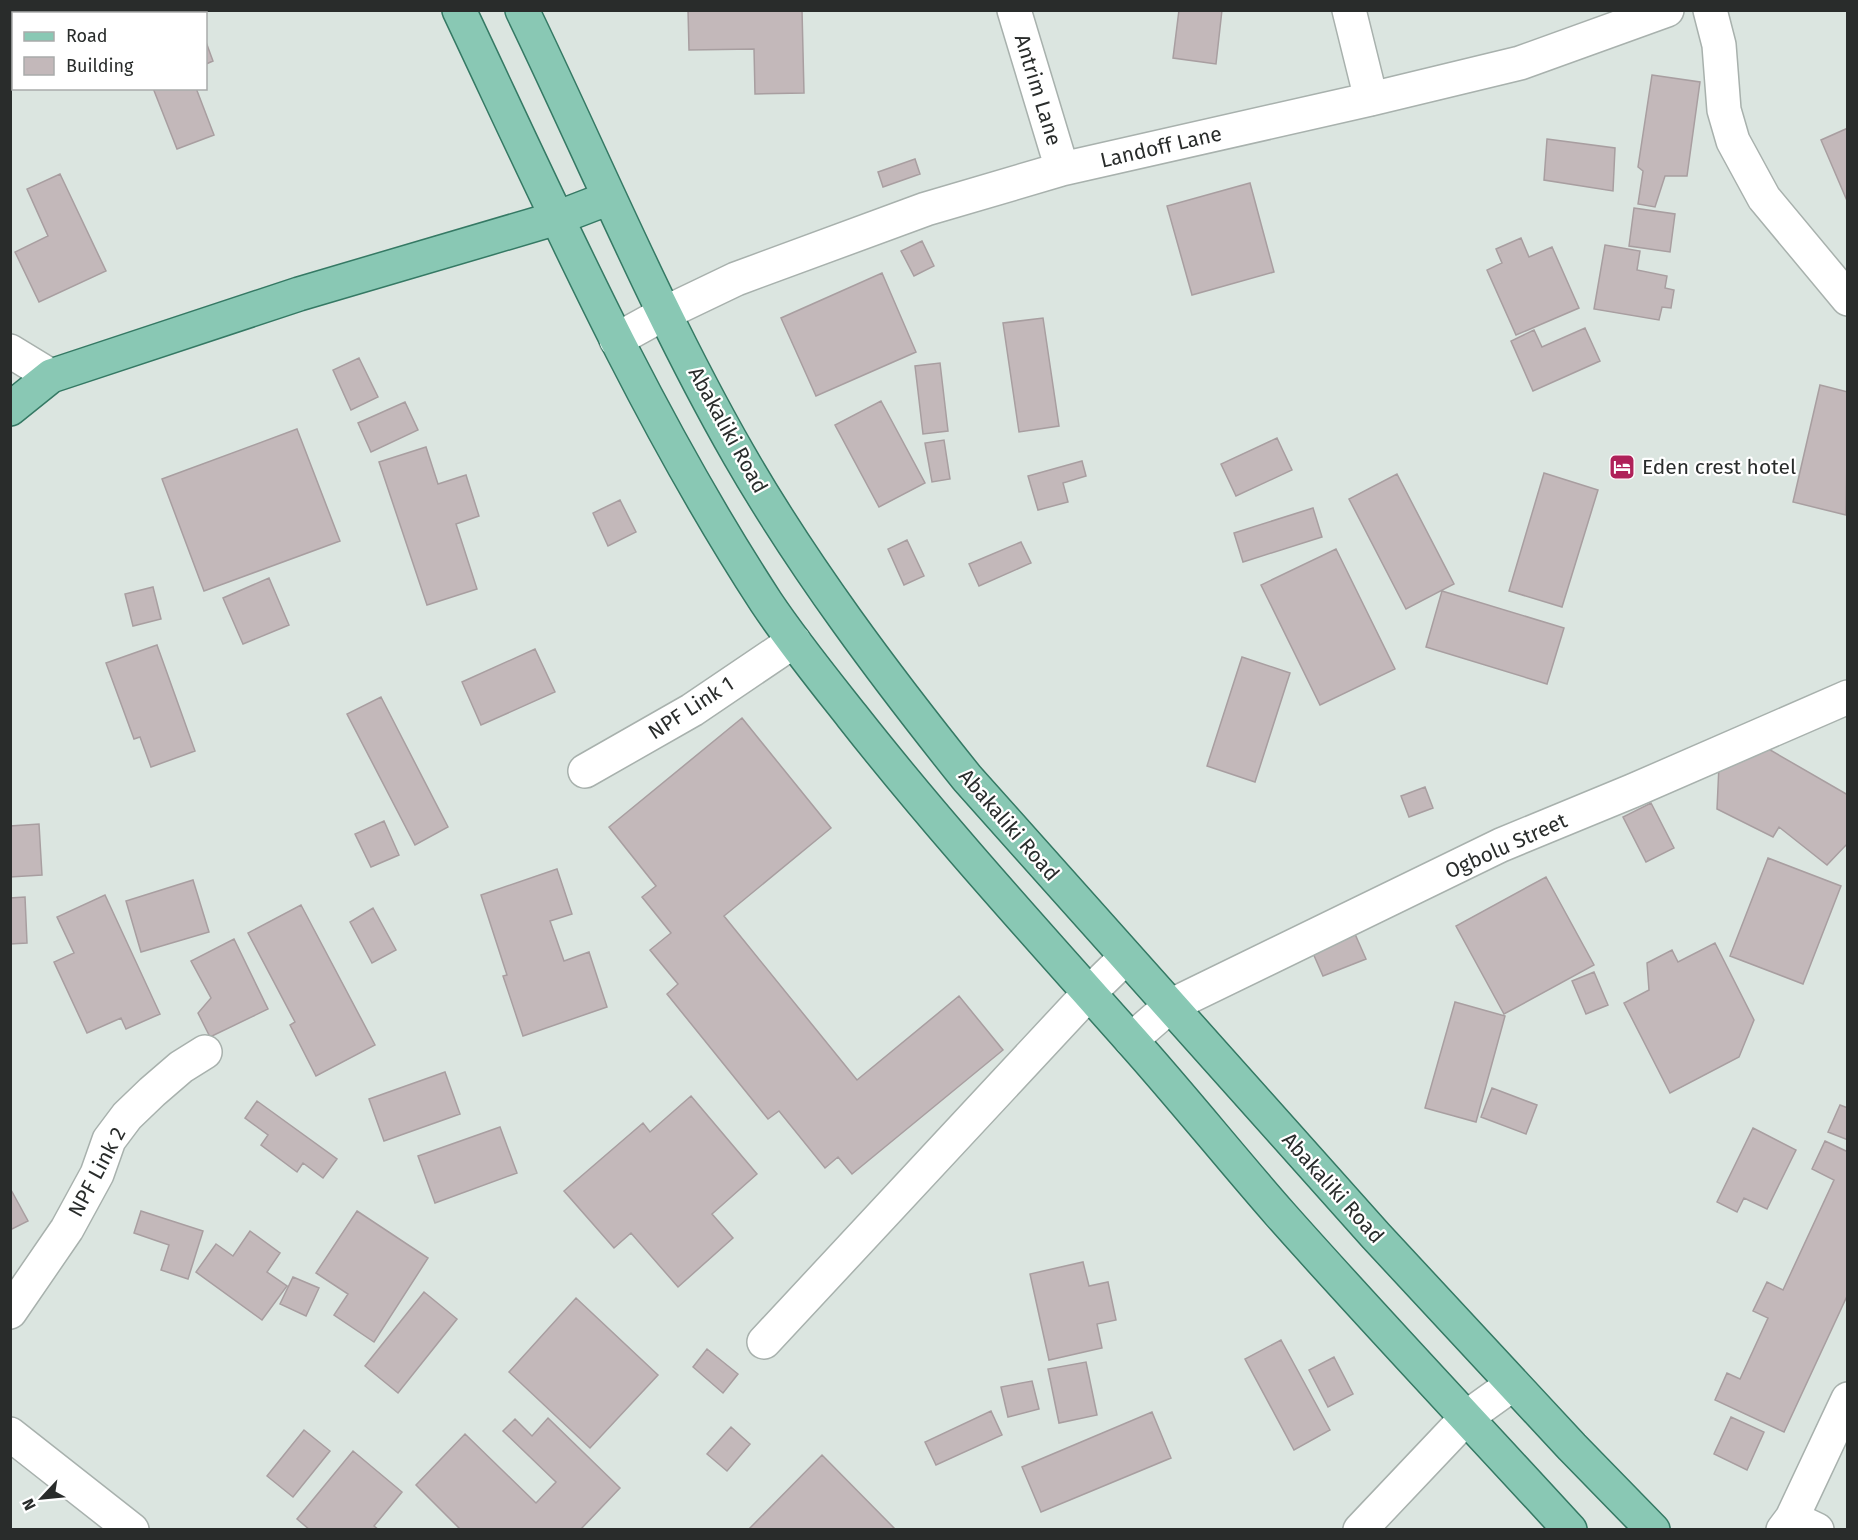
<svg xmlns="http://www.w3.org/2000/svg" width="1858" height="1540" font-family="'Fira Sans',sans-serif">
	<rect width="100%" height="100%" fill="#dbe5e0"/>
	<!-- building -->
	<path fill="#c3b8ba" stroke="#a89ea0" stroke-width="1.5" d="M126,10H167L169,14H123L122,12Z
		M688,10H802L804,93L755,94L754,49L689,50Z
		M1179,10H1222L1216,64L1173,58Z
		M206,42L213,61L206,64Z
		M1652,75L1700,82L1687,176H1665L1655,207L1638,204L1643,171L1638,167Z
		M153,88H196L214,135L177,149Z
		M1848,128V203L1821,140Z
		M1547,139L1615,148L1613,191L1544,180Z
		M915,159L920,174L883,187L878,172Z
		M60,174L106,271L39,302L15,252L48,236L27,189Z
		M1250,183L1274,272L1192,295L1167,206Z
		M1634,208L1675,214L1670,252L1629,246Z
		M1521,238L1529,257L1552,247L1579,308L1516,335L1487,270L1502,263L1496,249Z
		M922,241L934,266L914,276L901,251Z
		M1605,245L1640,251L1637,270L1667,276L1665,288L1674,290L1671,308L1662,307L1659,320L1594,309Z
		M882,273L916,352L816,396L781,318Z
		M1043,318L1059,426L1019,432L1003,323Z
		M1585,328L1600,361L1533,391L1511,341L1534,330L1542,347Z
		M359,358L378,397L351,410L333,370Z
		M940,363L948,431L923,434L915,366Z
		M1820,385L1848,392L1846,515L1793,502Z
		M881,401L925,483L879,507L835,425Z
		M405,402L418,430L371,452L358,423Z
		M297,429L340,541L204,591L162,479Z
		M1277,438L1292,470L1236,496L1221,464Z
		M944,440L950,479L932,482L925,443Z
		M426,447L438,484L466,475L479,516L456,524L477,589L427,605L379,462Z
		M1082,461L1086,476L1063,483L1068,502L1038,510L1028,476Z
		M1544,473L1598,490L1562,607L1509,591Z
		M1397,474L1454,584L1406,609L1349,499Z
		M620,500L636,532L608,546L593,513Z
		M1313,508L1322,537L1243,562L1234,533Z
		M907,540L924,576L904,585L888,549Z
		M1021,542L1031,563L979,586L969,564Z
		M1336,549L1395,669L1320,705L1261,585Z
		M269,578L289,625L243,644L223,598Z
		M153,587L161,619L133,626L125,594Z
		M1442,591L1564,628L1547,684L1426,647Z
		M157,645L195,751L151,767L140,737L134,739L106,663Z
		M535,649L555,692L481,725L462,682Z
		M1242,657L1290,673L1255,782L1207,766Z
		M381,697L448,827L415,845L347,714Z
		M742,718L831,828L724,916L857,1080L959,996L1003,1050L852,1174L838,1157L825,1168L779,1111L768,1119L667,994L678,984L650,950L671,933L642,897L656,886L609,827Z
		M1758,743L1848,795V843L1827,865L1779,827L1773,837L1717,809L1719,765Z
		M1425,787L1433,808L1409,817L1401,796Z
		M1651,803L1674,848L1646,862L1623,817Z
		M384,821L399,855L371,867L355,834Z
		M39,824L42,875L10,877V826Z
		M1768,858L1841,886L1803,984L1730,956Z
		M557,869L572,914L550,921L564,961L589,952L607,1007L523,1036L503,976L507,975L481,895Z
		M1546,877L1594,965L1504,1014L1456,926Z
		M193,880L209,932L141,952L126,901Z
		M105,895L160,1014L126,1029L121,1018L87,1033L54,962L74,953L57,917Z
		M25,897L27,943L10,944V898Z
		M301,905L375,1045L316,1076L290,1025L295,1022L248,933Z
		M373,908L396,950L372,963L350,922Z
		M1355,934L1366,959L1323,976L1312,951Z
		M234,939L268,1009L210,1037L198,1013L211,998L191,961Z
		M1715,943L1754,1020L1739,1057L1670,1093L1624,1003L1649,990L1647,963L1672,950L1678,962Z
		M1594,972L1608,1005L1586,1014L1572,981Z
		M1455,1002L1505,1016L1476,1122L1425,1108Z
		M445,1072L460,1114L384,1141L369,1099Z
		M1492,1088L1537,1105L1526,1134L1481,1117Z
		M691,1096L757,1174L712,1214L733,1238L678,1287L631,1233L614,1248L564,1191L643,1123L650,1132Z
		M257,1101L337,1159L323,1178L303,1163L297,1172L261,1145L268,1135L245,1118Z
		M1840,1105L1848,1108V1140L1828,1132Z
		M500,1127L517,1173L435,1203L418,1156Z
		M1753,1128L1796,1150L1767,1209L1744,1198L1737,1212L1717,1202Z
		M1825,1141L1846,1151L1848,1149V1294L1784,1432L1715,1400L1727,1373L1740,1379L1768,1318L1753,1311L1767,1282L1783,1290L1834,1180L1812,1169Z
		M10,1188L28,1221L10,1230Z
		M141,1211L203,1231L188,1279L161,1270L169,1245L134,1233Z
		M357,1211L428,1258L374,1342L334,1315L348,1294L316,1273Z
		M250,1231L280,1253L267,1272L287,1286L262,1320L196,1272L216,1244L233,1256Z
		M1083,1262L1089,1286L1108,1282L1116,1320L1097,1324L1102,1348L1049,1360L1030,1274Z
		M293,1277L319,1288L306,1316L280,1304Z
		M424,1292L457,1319L398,1393L365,1366Z
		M576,1298L658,1375L590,1448L509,1372Z
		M1281,1340L1330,1430L1294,1450L1245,1359Z
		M707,1349L738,1374L723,1393L693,1367Z
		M1334,1357L1353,1394L1328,1407L1309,1370Z
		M1086,1362L1097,1415L1059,1423L1048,1369Z
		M1032,1381L1039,1409L1008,1417L1001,1387Z
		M991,1411L1002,1435L936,1465L925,1442Z
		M1152,1412L1171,1458L1041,1512L1022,1467Z
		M1731,1417L1764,1432L1747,1470L1714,1454Z
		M548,1418L620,1488L580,1530H461L416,1485L465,1434L536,1503L556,1482L503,1431L515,1419L532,1436Z
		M731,1427L750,1444L727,1471L707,1454Z
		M304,1430L330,1451L293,1497L267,1476Z
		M353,1451L402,1492L374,1526L379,1530H310L297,1519Z
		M822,1455L896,1530H748Z"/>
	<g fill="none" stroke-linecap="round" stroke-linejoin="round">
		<!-- minor casing -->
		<g stroke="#a8b1ad" stroke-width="36">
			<path id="minor" d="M1014,10L1062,169
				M1349,10L1371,99
				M1710,10L1719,45L1724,110L1733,141L1764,198L1848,299
				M616,340L665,313L736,279L926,209L1062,169L1371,99L1520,63L1667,10
				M10,351L51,376
				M585,771L692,710L794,641
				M1131,1040L1170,1006L1501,845L1632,791L1848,697
				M10,1312L67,1229L97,1174L109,1140L127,1116L152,1092L181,1067L205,1052
				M764,1342L1088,994L1126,957
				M10,1434L132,1530
				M1792,1518L1817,1530
				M1360,1530L1467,1417L1513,1384
				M1783,1530L1792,1518L1848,1399"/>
		</g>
		<!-- major casing -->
		<g stroke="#357964" stroke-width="36">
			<path id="major" d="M459,10C554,211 644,415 766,602C792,641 822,678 852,716C940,828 1036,933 1131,1040C1182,1097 1230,1157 1280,1214C1375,1321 1473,1424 1570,1530
				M522,10C594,159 657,312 739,455C804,568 886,677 967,778L1376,1236L1572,1447L1653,1530
				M10,409L51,376L299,294L557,218L609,198"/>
		</g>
		<!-- minor -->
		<use href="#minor" stroke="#fff" stroke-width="33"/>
		<!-- major -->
		<use href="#major" stroke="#89c8b4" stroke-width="33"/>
	</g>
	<!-- icons -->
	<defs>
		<g id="hotel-square" transform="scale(1.35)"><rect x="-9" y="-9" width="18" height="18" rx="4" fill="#af2159" stroke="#fff"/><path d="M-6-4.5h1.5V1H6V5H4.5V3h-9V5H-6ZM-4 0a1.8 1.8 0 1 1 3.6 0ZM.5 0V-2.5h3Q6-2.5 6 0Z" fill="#fff"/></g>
	</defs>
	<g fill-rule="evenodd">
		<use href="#hotel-square" x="1622" y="467"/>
	</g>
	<g text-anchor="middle" stroke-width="4.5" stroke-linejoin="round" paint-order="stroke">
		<!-- street labels -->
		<g font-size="21" fill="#292c2b" stroke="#fff">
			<text transform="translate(1038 90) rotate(73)" y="7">Antrim Lane</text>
			<text transform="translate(1161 147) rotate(-13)" y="7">Landoff Lane</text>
			<text transform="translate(728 430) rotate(61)" y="7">Abakaliki Road</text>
			<text transform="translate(691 708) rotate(-33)" y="7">NPF Link 1</text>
			<text transform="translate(1009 825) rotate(49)" y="7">Abakaliki Road</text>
			<text transform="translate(1506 846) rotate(-24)" y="7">Ogbolu Street</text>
			<text transform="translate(97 1172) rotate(-62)" y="7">NPF Link 2</text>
			<text transform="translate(1333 1188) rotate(48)" y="7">Abakaliki Road</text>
		</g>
		<!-- poi labels -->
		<g font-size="21" fill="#292c2b" stroke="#fff" text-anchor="start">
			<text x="1642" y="474">Eden crest hotel</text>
		</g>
	</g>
	<!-- border -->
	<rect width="1858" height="1540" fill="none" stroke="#292c2b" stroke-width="24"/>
	<!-- legend -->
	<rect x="12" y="12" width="195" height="78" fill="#ffffff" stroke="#a9abaa" stroke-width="1.5"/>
	<rect x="24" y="32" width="30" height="9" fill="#89c8b4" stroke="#a9abaa" stroke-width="1.5"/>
	<text x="66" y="42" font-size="18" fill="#292c2b">Road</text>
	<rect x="24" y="57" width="30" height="18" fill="#c3b8ba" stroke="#a9abaa" stroke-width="1.5"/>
	<text x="66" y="72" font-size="18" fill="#292c2b">Building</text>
	<!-- north arrow -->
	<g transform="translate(42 1498) rotate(244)" stroke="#ffffff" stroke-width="4.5" paint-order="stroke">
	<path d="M0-4.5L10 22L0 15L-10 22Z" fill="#292c2b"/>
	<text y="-9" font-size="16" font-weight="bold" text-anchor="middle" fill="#292c2b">N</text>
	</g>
</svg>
